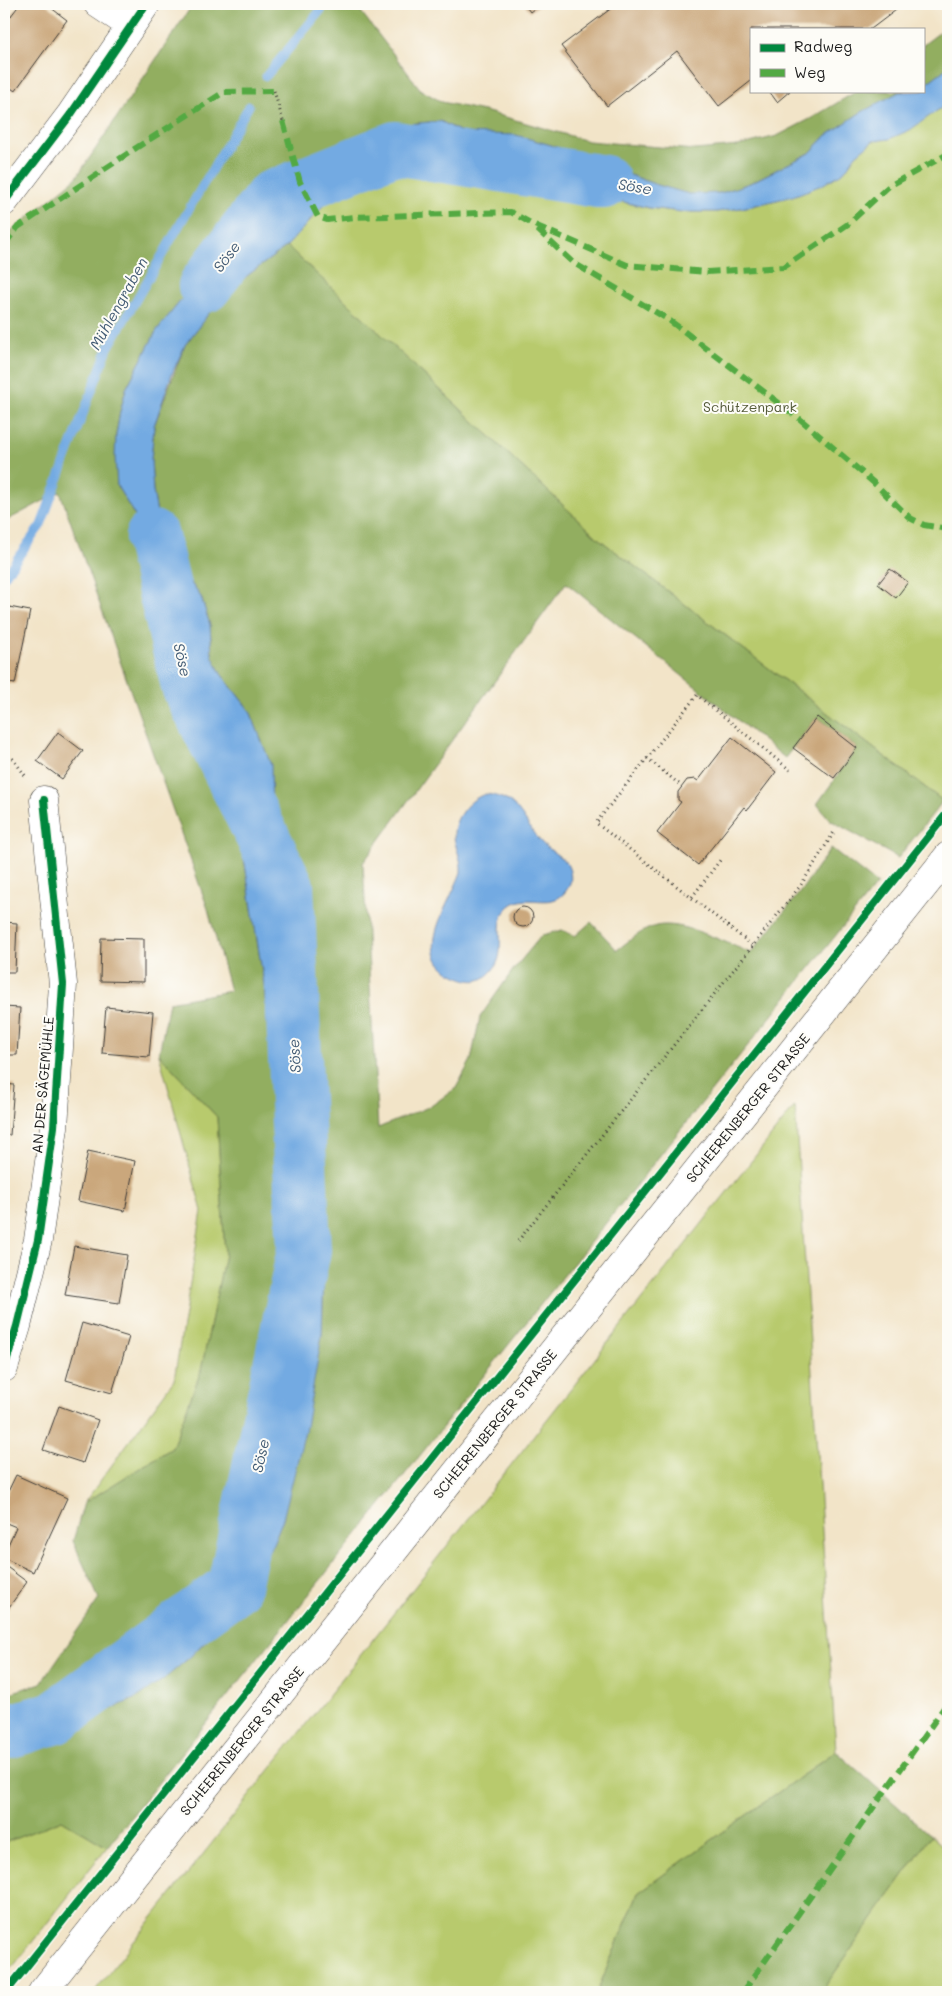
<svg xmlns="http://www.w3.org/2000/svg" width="952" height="1996" font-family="Mali,sans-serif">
	<rect width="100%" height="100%" fill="#fdfcf7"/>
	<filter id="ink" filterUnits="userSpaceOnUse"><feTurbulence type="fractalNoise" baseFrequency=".02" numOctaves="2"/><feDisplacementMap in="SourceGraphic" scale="10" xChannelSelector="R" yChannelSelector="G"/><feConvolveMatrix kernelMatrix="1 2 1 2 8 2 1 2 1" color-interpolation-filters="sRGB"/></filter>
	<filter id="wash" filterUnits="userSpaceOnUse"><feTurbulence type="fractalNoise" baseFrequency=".0096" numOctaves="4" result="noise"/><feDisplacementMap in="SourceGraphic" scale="20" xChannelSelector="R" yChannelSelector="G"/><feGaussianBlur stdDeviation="1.12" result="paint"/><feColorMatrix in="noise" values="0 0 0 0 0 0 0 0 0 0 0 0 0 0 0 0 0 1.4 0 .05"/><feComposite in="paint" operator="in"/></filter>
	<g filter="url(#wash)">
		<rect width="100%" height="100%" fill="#f2e4c8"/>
		<!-- green -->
		<path fill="#b8ca6d" stroke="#6a7344" d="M948,103V795L943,801L599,539L287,246L331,197L360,181L386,175L461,154L486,156L511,163L606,198L649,208L682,212H716L752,206L793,196L844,172L856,155L873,141L889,139Z
			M159,1054L217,1117L225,1254L201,1371L172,1448L84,1503L174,1380L202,1211Z
			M795,1106L836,1751L638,1893L597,1992H94Z
			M62,1820L107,1847L4,1978V1843Z
			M931,1836L948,1850V1992H821Z"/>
		<!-- forest -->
		<path fill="#92ae60" stroke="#57653e" d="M193,4H355L421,90L442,102L488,112L588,141L695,150L738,146L777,136L810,119L857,91H904L860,113L826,136L810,153L750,183L721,193L689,195L654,184L551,145L516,136L463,133L440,121L409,124L331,162L315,164L309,182L267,216L233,236L157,330L126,389L120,412L116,435L117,486L138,521L149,576L160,598L176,616L184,632L189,651L187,694L208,724L242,845L264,984L275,1121L279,1207L291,1304V1379L286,1422L271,1477L248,1542L221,1584L191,1620L156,1650L118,1675L77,1692L4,1716V1695L41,1683L99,1599L73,1541L84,1503L172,1448L201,1371L225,1254L217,1117L159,1054L169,1002L230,991L208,909L60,492L4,522V237L76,178Z
			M948,26V67L923,86V45Z
			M287,246L599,539L943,801L898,858L830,820L817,804L857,748L817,717L785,758L566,583L363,863L378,1128L431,1106L456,1088L471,1060L480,1017L513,970L542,935L562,930L575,936L591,922L617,950C629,941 641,930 656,926C683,920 726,943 751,953L800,892L831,848L877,884L107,1847L62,1820L4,1843V1746L48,1734L138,1697L190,1657L210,1636L251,1583L322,1335L324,1270L301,1198L296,1155L289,1067L280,884L273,859L258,732L250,711L221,674L212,655L210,625L201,597L168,551L160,529L153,491L151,460L154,426L185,345L224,293Z
			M836,1751L931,1836L821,1992H597L638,1893Z"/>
		<!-- water -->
		<path fill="#73aae2" stroke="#48637f" d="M948,67V103L910,130L889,139L873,141L856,155L844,172L822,185L793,196L752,206L717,212H682L649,208L606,198L511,163L486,156L461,154L432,163L419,164L386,175L360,181L331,197L287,246L224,293L185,345L172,374L154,426L151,460L153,491L160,529L168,551L201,597L210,625L212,655L221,674L250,711L271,765L273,859L280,884L289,1067L301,1198L324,1270L322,1335L306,1427L283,1519L272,1546L251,1583L235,1604L210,1636L190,1657L164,1679L138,1697L105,1712L48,1734L4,1746V1716L77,1692L118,1675L156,1650L191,1620L221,1584L248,1542L271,1477L286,1422L291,1379V1304L279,1207L275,1121L264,984L242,845L208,725L187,694L189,651L184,632L176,616L160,598L149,576L138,521L117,486L115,457L116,435L120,412L126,389L157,330L233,236L267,216L309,182V168L315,164L331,162L409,124L440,121L463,133L516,135L551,145L654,184L689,194L721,193L750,183L810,153L826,136L860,113L899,92L923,91V86Z
			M486,794C494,795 501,797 508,801C523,811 529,830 541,842C549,850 561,856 567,864C571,871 572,879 569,886C554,916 524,887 506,910C492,928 510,954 490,973C480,983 471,982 459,977C408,957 450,905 461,872C462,857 454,847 454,834C454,817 470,798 486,794Z"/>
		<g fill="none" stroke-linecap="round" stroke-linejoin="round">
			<!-- stream -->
			<path stroke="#73aae2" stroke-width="9" d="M266,76L326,4
				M4,577L41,525L108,348L249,106"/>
			<!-- river -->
			<path stroke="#73aae2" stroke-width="54" d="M205,286L272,197L395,148L604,182
				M4,1733L54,1718L234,1587L304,1250L287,886L188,686L152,537"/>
		</g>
		<g id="blocks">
			<!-- building -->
			<path fill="#caa77c" d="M20,4H46L67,20L15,91L4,83V25Z
				M524,4H540L530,12Z
				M617,4H904L871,29H751V81L719,106L677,51L607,106L561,46Z
				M769,91H790L777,102Z
				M890,569L908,582L896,598L878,584Z
				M4,606L30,611L15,684L4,682Z
				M817,717L857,748L834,778L793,748Z
				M58,732L83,751L62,779L37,761Z
				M732,737L776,772L747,810L744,807L698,865L657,833L681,802L678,800V792L687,780L695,779L698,781Z
				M513 917a10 10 0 1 1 20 0a10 10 0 1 1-20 0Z
				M4,922L17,923L15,972H4Z
				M101,938L144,939V982L100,981Z
				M4,1007L20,1008L17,1055H4Z
				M106,1007L153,1012L149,1057L102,1053Z
				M4,1084L14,1085L10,1135H4Z
				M88,1151L135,1161L125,1211L78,1201Z
				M74,1246L127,1255L119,1303L65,1295Z
				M82,1323L129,1337L112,1393L66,1380Z
				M59,1406L98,1420L83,1463L43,1450Z
				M16,1475L67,1498L33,1572L4,1558V1554L16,1527L4,1522V1500Z
				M4,1565L27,1582L4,1614Z"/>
		</g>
	</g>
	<g filter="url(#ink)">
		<use href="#blocks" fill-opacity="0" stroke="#3c3a36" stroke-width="1"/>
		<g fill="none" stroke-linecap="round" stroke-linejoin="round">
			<!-- minor casing -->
			<g stroke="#3c3a36" stroke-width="29">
				<path id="minor" d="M98,4L131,26
					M4,202L71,114L146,4
					M4,1368L17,1326L38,1240L54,1127L63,984L44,800"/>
			</g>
			<!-- major casing -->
			<g stroke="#3c3a36" stroke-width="29">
				<path id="major" d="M42,1992L948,856"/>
			</g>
			<!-- path -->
			<path stroke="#3c3a36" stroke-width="3" stroke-dasharray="1 4" stroke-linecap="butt" d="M274,91L283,121
				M4,753L13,759L27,778
				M647,758L679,784
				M692,897L721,859
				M752,945L596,823L697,695L790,770
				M518,1241L801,885L834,832"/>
			<!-- minor -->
			<use href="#minor" stroke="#fff" stroke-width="28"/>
			<!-- major -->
			<use href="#major" stroke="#fff" stroke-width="28"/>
			<!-- quiet -->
			<path stroke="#52a943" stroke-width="6" stroke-dasharray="12 6" stroke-linecap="butt" d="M283,121L300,182L318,217L327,220L354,217L511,212L532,224L627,265L707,272L784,267L848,224L889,186L948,154
				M537,229L572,262L669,320L800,419L874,483L910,518L924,525L948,529
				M4,245L18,227L136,148L224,92L274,91
				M743,1992L948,1702"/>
			<!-- cycleway casing -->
			<g stroke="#fdfcf7" stroke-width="11">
				<path id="cycleway" d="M4,202L71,114L146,4
					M4,1368L17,1326L38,1240L54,1127L63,984L44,800
					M6,1992L948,812"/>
			</g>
			<!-- cycleway -->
			<use href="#cycleway" stroke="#00873e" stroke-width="8"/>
		</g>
	</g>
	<g text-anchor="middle" stroke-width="4" stroke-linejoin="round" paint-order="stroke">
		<!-- park labels -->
		<g font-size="14" fill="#535938" stroke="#fdfcf7">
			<text x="750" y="412">Schützenpark</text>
		</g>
		<!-- street labels -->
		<g font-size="14" fill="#1c1c1c" stroke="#fdfcf7">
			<text transform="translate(43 1085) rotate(-85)" y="5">AN DER SÄGEMÜHLE</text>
			<text transform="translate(748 1108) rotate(-51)" y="5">SCHEERENBERGER STRASSE</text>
			<text transform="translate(495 1424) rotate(-51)" y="5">SCHEERENBERGER STRASSE</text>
			<text transform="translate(242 1741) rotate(-51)" y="5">SCHEERENBERGER STRASSE</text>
		</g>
		<!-- water labels -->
		<g font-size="15" font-style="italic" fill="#435c75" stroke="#fdfcf7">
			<text transform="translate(635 187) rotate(9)" y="5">Söse</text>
			<text transform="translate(227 257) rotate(-53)" y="5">Söse</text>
			<text transform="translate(119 304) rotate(-61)" y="5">Mühlengraben</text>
			<text transform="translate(182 660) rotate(77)" y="5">Söse</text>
			<text transform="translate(295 1056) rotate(-93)" y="5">Söse</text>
			<text transform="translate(261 1456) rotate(-78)" y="5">Söse</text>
		</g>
	</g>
	<!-- margin -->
	<rect width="952" height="1996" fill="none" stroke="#fdfcf7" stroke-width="20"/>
	<!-- legend -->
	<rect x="750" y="28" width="175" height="65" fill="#fdfcf7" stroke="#a3a29f"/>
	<rect x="760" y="44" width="25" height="8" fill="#00873e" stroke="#a3a29f"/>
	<text x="794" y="52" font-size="15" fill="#1c1c1c">Radweg</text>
	<rect x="760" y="69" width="25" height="8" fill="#52a943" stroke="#a3a29f"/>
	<text x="794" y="78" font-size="15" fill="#1c1c1c">Weg</text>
</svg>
